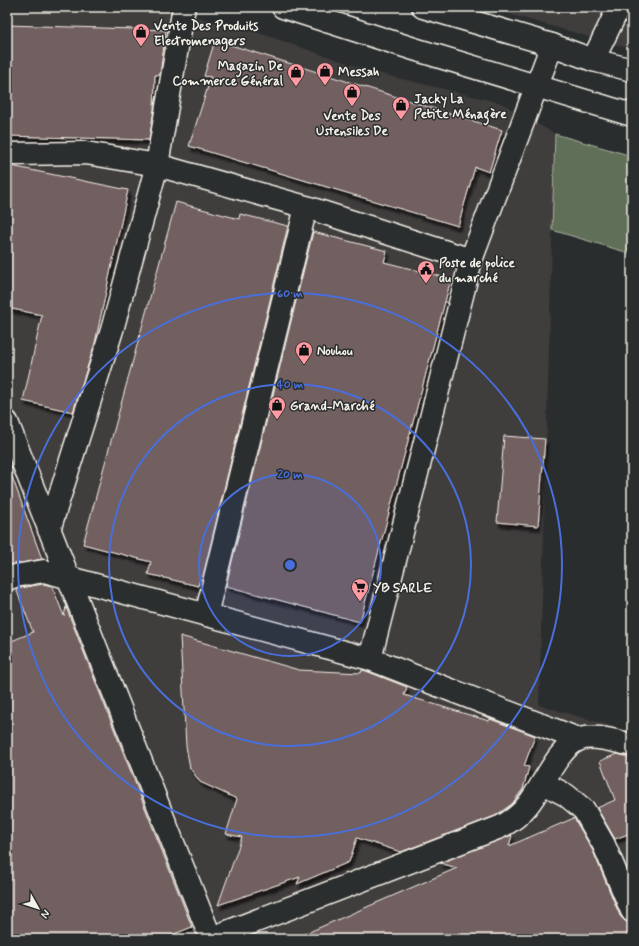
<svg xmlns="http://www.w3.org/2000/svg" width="639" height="946" font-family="Mynerve,sans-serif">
	<defs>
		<filter id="shadow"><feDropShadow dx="2.5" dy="4.5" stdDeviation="1" flood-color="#0009"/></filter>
	</defs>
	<rect width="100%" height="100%" fill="#2a2d2e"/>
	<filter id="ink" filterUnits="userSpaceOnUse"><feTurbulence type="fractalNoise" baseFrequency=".025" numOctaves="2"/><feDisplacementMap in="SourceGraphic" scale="8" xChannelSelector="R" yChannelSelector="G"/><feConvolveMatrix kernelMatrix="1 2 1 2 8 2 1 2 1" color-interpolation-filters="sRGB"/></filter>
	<g filter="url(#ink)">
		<!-- built -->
		<path fill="#403c3d" d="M485,7H632V49L537,22Z
			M170,10L259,33L373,72L501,103L555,134L539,705L632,732V939H7V12Z"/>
		<!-- green -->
		<path fill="#617058" stroke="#aab0a0" d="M555,134L632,156V254L552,230Z"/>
		<!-- building -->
		<path fill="#725f5f" stroke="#f4f1e8" filter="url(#shadow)" d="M7,25L166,30L160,75H155L154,110L149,140L7,136Z
			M215,40L502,130L489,172L475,167L458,226L189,146L211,77L204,76Z
			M11,166L128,190L95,343L73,412L23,401L42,315L7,308V188Z
			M176,202L239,219L240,214L288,226L202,580L200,579L198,586L148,574L151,562L83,544Z
			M313,232L387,251L384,262L451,279L360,622L226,586Z
			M504,436L545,439L538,526L497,522Z
			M7,471H10L42,559L7,566Z
			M43,584L52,586L64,616L66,607L192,927L162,939H7V643L33,632L16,589Z
			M180,636L299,670L361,673L362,670L366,671L407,687L404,695L489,721L490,719L535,736L524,766L529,767L523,789L512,804L495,816L401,852L357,838L349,862L297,884L300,877L218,905L242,837L226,834L237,799L200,782L190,768L186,746Z
			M617,754L628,757L632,767V838H630L628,834L615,839L597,808L615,800L600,761Z
			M574,818L593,851L620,916L625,921L632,923V939H293L457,868L440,863L512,835L509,846Z"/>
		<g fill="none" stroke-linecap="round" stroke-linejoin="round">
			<!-- minor casing -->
			<g stroke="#f4f1e8" stroke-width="25">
				<path id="minor" d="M593,60L619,7
					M7,154L86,153L157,165L306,207L471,260
					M7,422L211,939
					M49,530L112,330L157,165L184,7
					M7,579L15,576L44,571L370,659L578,739
					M206,615L306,207
					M370,659L471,260L552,45
					M543,783L566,795L584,810L604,845L632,911
					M209,939L500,827C510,822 519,816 526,807C542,789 557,749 578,740C591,733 618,742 632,745"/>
			</g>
			<!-- secondary casing -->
			<g stroke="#f4f1e8" stroke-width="25">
				<path id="secondary" d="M283,7L414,49L632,115
					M423,7L552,45L593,60L632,70"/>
			</g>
			<!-- minor -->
			<use href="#minor" stroke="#2a2d2e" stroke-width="22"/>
			<!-- secondary -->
			<use href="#secondary" stroke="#2a2d2e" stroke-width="22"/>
		</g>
	</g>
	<!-- distance rings -->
	<circle cx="290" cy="565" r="91" fill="#486fdb" fill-opacity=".12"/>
	<g fill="none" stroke="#486fdb" stroke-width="2">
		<circle cx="290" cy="565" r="91"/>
		<circle cx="290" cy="565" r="181"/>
		<circle cx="290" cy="565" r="272"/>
	</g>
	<!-- icons -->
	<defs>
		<g id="shop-pin" transform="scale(0.9)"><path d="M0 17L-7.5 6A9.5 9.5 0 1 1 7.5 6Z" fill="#ff9aa2" stroke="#2a2d2e"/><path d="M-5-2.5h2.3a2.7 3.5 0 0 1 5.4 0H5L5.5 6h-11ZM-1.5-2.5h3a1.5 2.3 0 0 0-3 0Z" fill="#111"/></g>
		<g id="civic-pin" transform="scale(0.9)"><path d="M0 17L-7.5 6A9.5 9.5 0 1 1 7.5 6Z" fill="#ff9aa2" stroke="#2a2d2e"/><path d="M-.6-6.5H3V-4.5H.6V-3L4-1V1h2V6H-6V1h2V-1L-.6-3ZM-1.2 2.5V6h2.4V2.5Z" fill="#111"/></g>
		<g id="supermarket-pin" transform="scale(0.9)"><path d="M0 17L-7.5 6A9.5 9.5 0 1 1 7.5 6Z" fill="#ff9aa2" stroke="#2a2d2e"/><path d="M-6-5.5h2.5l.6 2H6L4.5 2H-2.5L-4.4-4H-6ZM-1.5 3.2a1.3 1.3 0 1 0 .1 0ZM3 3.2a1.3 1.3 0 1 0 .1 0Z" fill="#111"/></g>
	</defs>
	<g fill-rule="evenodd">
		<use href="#shop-pin" x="141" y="32"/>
		<use href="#shop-pin" x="325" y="71"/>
		<use href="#shop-pin" x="296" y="72"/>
		<use href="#shop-pin" x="352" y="92"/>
		<use href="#shop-pin" x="401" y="105"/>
		<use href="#civic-pin" x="426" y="269"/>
		<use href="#shop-pin" x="304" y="350"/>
		<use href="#shop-pin" x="277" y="405"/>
		<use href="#supermarket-pin" x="360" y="587"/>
	</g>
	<g text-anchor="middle" stroke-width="3" stroke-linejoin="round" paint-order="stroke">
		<!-- poi labels -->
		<g font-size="13" font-weight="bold" fill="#f4f1e8" stroke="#2a2d2e" text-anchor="start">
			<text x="154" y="30">Vente Des Produits<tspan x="154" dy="15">Electromenagers</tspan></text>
			<text x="283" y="70" text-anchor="end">Magazin De<tspan x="283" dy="15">Commerce Général</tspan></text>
			<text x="338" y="76">Messah</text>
			<text x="414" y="103">Jacky La<tspan x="414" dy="15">Petite Ménagère</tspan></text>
			<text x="352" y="120" text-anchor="middle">Vente Des<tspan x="352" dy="15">Ustensiles De</tspan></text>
			<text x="439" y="267">Poste de police<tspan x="439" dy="15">du marché</tspan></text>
			<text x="317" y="355">Nouhou</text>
			<text x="290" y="410">Grand-Marché</text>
			<text x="373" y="592">YB SARLE</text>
		</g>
	</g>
	<circle cx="290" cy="565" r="6" fill="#486fdb" stroke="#2a2d2e" stroke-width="2"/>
	<g font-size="12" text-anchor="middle" font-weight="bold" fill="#486fdb" stroke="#2a2d2e" stroke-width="3" stroke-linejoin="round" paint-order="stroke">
		<text x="290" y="297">60 m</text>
		<text x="290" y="388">40 m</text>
		<text x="290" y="478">20 m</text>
	</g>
	<!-- margin -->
	<rect width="639" height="946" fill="none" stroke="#2a2d2e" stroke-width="24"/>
	<rect x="12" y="12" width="615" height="922" fill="none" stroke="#f4f1e8" stroke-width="1.5" filter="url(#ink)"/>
	<!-- north arrow -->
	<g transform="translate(38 908) rotate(129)" stroke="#2a2d2e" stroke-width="3" paint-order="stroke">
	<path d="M0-3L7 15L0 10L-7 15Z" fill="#f4f1e8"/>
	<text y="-6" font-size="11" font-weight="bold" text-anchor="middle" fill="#f4f1e8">N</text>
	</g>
</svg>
